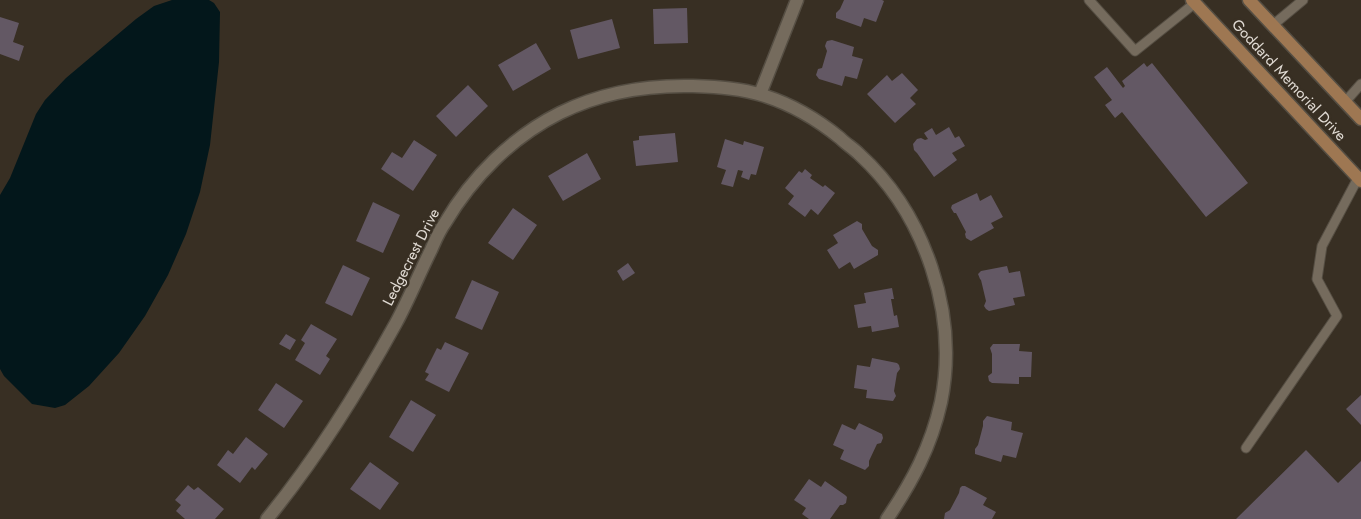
<svg xmlns="http://www.w3.org/2000/svg" width="1361" height="519" font-family="Jost,sans-serif">
	<rect width="100%" height="100%" fill="#382f23"/>
	<!-- water -->
	<path fill="#03171b" d="M172,0H209L214,3L220,12L219,62L210,145L200,192L186,234L168,275L145,316L119,353L89,386L65,405L55,408L32,404L4,376L0,369V195L10,178L36,114L45,100L66,78L136,19L154,6Z"/>
	<!-- building -->
	<path fill="#635864" d="M844,0H882L884,1L876,22L864,18L861,27L836,18V13L840,9Z
		M687,8L688,43L654,44L653,9Z
		M0,17L19,23L13,42L24,46L19,61L0,54Z
		M612,19L620,48L578,59L570,30Z
		M832,40L854,47L852,56L863,59L857,79L845,76L842,86L819,79L816,75L818,69L822,68L827,51L825,46L826,43L827,41Z
		M536,43L551,69L513,91L498,65Z
		M1144,63L1147,67L1152,63L1248,183L1206,217L1122,112L1115,118L1105,105L1112,100L1094,77L1107,67L1123,88L1125,86L1122,81Z
		M902,73L918,90L910,98L916,104L895,123L867,94L887,75L892,81Z
		M468,85L488,106L456,137L436,116Z
		M949,127L955,138L959,136L965,146L952,153L957,160L934,177L917,153L914,150L913,144L917,139L921,138L925,140L928,139L924,133L932,128L936,135Z
		M675,133L678,162L636,166L633,141L639,140V136Z
		M725,139L743,145L744,141L764,147L756,175L751,174L749,180L741,177L743,171L738,170L733,187L721,184L726,170L717,167Z
		M414,140L437,155L413,191L381,169L392,152L402,158Z
		M587,153L601,179L563,201L548,176Z
		M805,169L812,175L810,178L823,187L825,185L835,193L818,215L811,209L805,217L788,204L794,196L785,188L799,171L802,173Z
		M977,193L980,201L991,195L1003,217L991,223L994,228L971,241L966,238L965,234L966,232L956,213H954L951,208L952,205Z
		M373,202L400,215L383,253L356,241Z
		M513,208L537,225L513,260L488,243Z
		M857,221L862,224V229L872,246L878,250V255L854,269L850,262L839,269L827,250L838,243L833,235Z
		M628,263L635,273L623,281L617,271Z
		M343,265L370,278L352,316L325,303Z
		M1007,266L1009,273L1020,271L1025,296L1013,298L1015,305L989,311L986,309L984,306L986,301L981,280L980,279L978,274L981,271Z
		M472,280L499,292L482,330L455,318Z
		M892,288L894,299H891L894,316L897,315L899,327L872,332L871,326L858,328L854,305L866,303L864,293Z
		M311,324L337,339L326,356L330,359L320,375L295,360L305,343L301,340Z
		M286,334L296,340L290,350L279,344Z
		M445,342L469,353L449,392L425,380L429,374L425,372L437,348L441,350Z
		M993,344H1020L1019,351L1032,352L1031,377H1019V384L992,383L989,381L988,376L992,373V354L990,348Z
		M872,358L897,363L899,365L900,369L897,373L894,391L896,396L893,401L866,398L867,390L854,388L857,365L870,367Z
		M276,383L303,401L284,428L258,410Z
		M1361,395V425L1346,409Z
		M411,400L436,415L413,452L389,437Z
		M987,416L1012,422L1011,430L1023,433L1016,458L1003,455L1001,462L975,454V449L978,445L983,426V421Z
		M859,423L882,434L883,438L881,443L877,444L869,461V466L865,470L840,459L844,450L833,445L842,424L855,430Z
		M246,437L268,454L255,470L252,467L240,483L217,465L228,450L233,454Z
		M1306,450L1338,483L1361,461V519H1236Z
		M370,462L399,483L380,510L350,489Z
		M809,479L821,487L825,481L845,495L847,497L846,503L843,505H840L830,519H809L802,514L806,508L794,500Z
		M188,485L194,490L198,487L224,509L215,519H185L176,511L181,505L175,500Z
		M962,486H965L987,498L983,505L996,512L992,519H944L945,513L950,510L959,493L960,488Z"/>
	<g fill="none" stroke-linecap="round" stroke-linejoin="round">
		<!-- service casing -->
		<g stroke="#554e43" stroke-width="11">
			<path id="service" d="M1089,0L1135,51L1195,3
				M1273,25L1303,0
				M1345,102L1361,84
				M1246,448L1337,316L1317,279L1322,246L1358,178"/>
		</g>
		<!-- minor casing -->
		<g stroke="#554e43" stroke-width="15">
			<path id="minor" d="M760,94L797,0
				M267,519C317,458 358,392 396,323C409,299 419,274 431,250C435,241 439,231 445,223C472,177 512,137 560,113C600,93 647,85 692,86C716,87 742,88 765,96C793,105 818,120 840,138C846,144 853,148 859,154C925,214 959,314 941,402C931,447 912,482 887,519"/>
		</g>
		<!-- secondary casing -->
		<g stroke="#554e43" stroke-width="15">
			<path id="secondary" d="M1192,0L1361,181
				M1249,0L1361,119"/>
		</g>
		<!-- service -->
		<use href="#service" stroke="#756b5d" stroke-width="9"/>
		<!-- minor -->
		<use href="#minor" stroke="#756b5d" stroke-width="12"/>
		<!-- secondary -->
		<use href="#secondary" stroke="#9e7752" stroke-width="12"/>
	</g>
	<g text-anchor="middle" stroke-width="5" stroke-linejoin="round" paint-order="stroke">
		<!-- street labels -->
		<g font-size="15" fill="#e1dbd4" stroke="#382f23">
			<text transform="translate(1289 80) rotate(47)" y="5">Goddard Memorial Drive</text>
			<text transform="translate(411 257) rotate(-63)" y="5">Ledgecrest Drive</text>
		</g>
	</g>
</svg>
